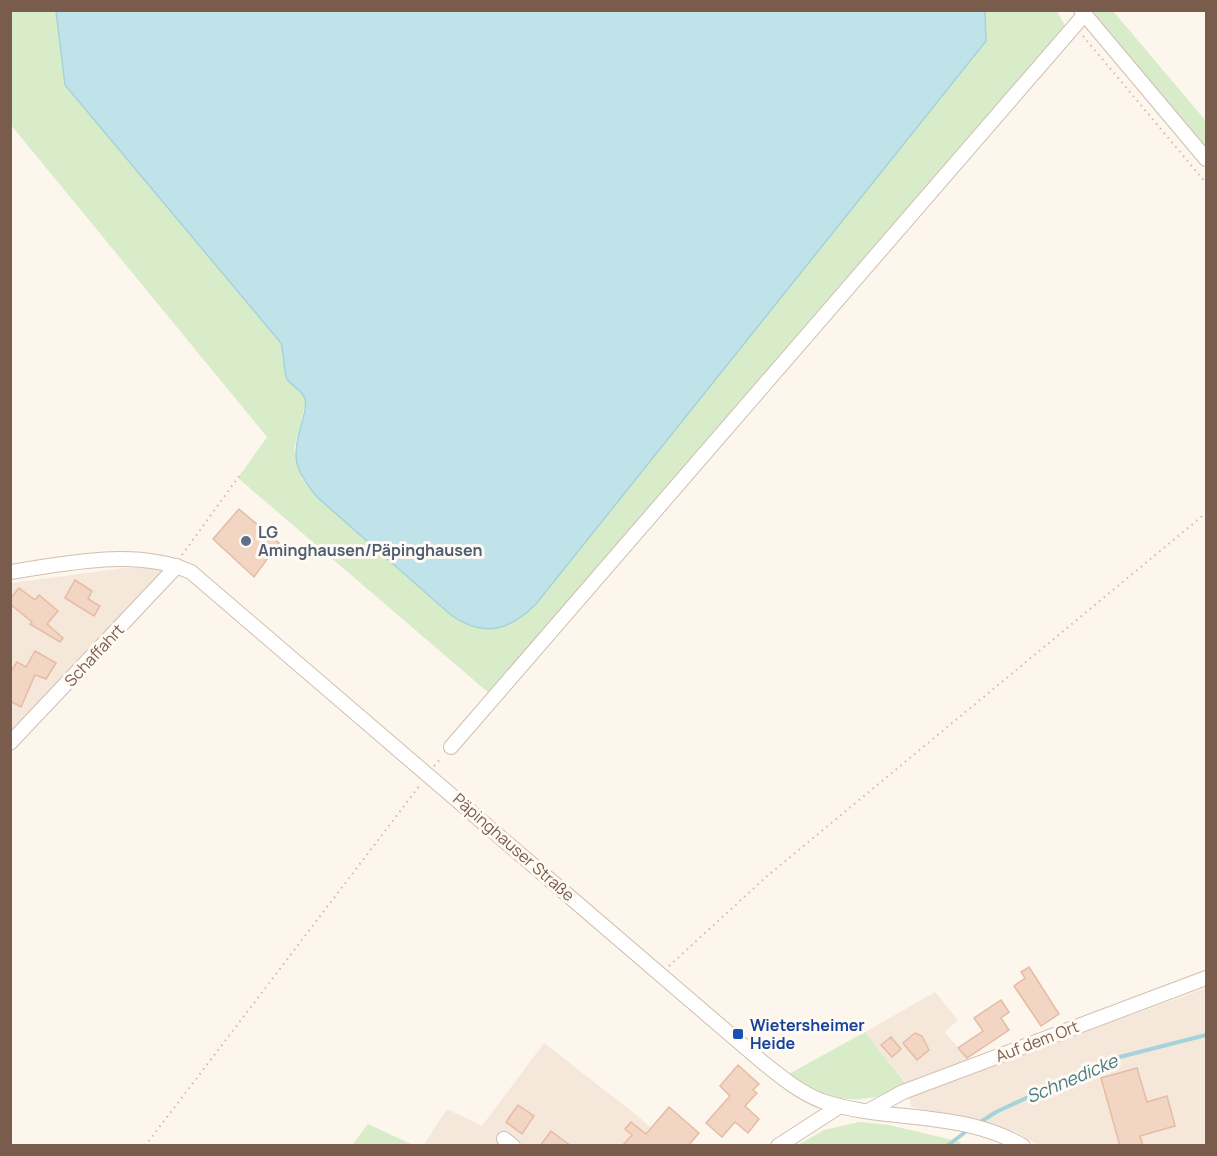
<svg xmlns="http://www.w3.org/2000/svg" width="1217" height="1156" font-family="Manrope,sans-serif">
	<rect width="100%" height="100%" fill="#fdf6ec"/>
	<!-- residential -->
	<path fill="#f5e8da" d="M125,568H154L176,576L11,751V583Z
		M1206,988V1145H1038L1018,1133L988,1124L911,1107L909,1098L912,1094L909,1086L865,1032L935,992L958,1020L945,1032L977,1071Z
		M544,1043L639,1117L670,1145L423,1146L447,1109L482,1126Z"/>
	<!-- green -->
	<path fill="#d8ecc9" d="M10,11H56L65,85L281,343L286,357L284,372L302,391L306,401L294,449L302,479L317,497L451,615C484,638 509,631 536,604L986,41L985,11H1057L1064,24L1063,31L490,694L238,478L267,437L11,125Z
		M1089,11H1113L1206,121V150Z
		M865,1032L908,1086C859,1107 833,1103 787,1075Z
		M859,1122L889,1125L961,1142L958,1146L798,1145L824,1130Z
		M368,1124L413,1145H352Z"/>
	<!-- water -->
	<path fill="#bfe3e8" stroke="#a5d3da" stroke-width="1.5" d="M985,11L986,41L536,604C509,631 484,638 451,615L317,497C293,468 292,458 302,422C304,415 307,406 305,399C302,389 292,387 287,379C284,375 284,353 281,343L65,85L56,11Z"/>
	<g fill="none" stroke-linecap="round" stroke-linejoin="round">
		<!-- stream -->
		<path stroke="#a5d3da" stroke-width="4" d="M979,1123L996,1112L1108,1060L1206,1035
			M947,1146L968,1130"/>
	</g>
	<!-- building -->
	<path fill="#f3d5c3" stroke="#e6bba3" stroke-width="1.5" d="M239,509L279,543L254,577L213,539Z
		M75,580L92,591L88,599L100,606L94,616L65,598Z
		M19,588L35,600L39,595L58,611L47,624L63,638L60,642L30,624L32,622L10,604V599Z
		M35,651L56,663L46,679L35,675L21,707L10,701V673L17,662L26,667Z
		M1029,967L1059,1014L1041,1026L1014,986L1025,978L1021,972Z
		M1001,1000L1009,1012L1001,1018L1009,1030L967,1058L958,1048L983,1031L974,1018Z
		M915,1033L922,1036L929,1050L917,1060L903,1043Z
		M891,1037L901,1049L892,1057L881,1045Z
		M738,1065L759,1084L753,1090L757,1093L745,1106L759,1119L748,1133L735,1122L722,1137L706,1123L730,1096L720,1086Z
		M1137,1068L1147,1102L1167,1096L1175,1126L1140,1136L1143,1146H1120L1101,1078Z
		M518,1105L534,1116L522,1134L506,1122Z
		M669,1107L699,1133L688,1146H622L632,1135L625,1129L631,1122L646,1134Z
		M551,1131L571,1146H540Z"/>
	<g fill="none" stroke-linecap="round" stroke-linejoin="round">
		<!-- minor casing -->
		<g stroke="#d1beb0" stroke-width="16">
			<path id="minor" d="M1081,10L1206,159
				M10,572C68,563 137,548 191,572L760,1060C779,1075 798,1092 822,1101C887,1123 959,1109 1023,1146
				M10,743L177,566
				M451,747L1084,15
				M870,1110L903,1092L1206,978
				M504,1139L513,1146
				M778,1146L840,1106"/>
		</g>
		<!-- path -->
		<path stroke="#d9b8a5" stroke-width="2" stroke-dasharray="1.5 4.5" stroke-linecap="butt" d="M1083,36L1206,183
			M182,555L242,472
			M434,766L442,757
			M669,966L766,877L1206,513
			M145,1146L420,785"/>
		<!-- minor -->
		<use href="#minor" stroke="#fff" stroke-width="14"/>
	</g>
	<!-- markers -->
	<circle fill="#5c6f8a" stroke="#fffaf3" stroke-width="2" cx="246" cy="541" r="6"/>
	<rect fill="#1a4fb4" stroke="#fffaf3" stroke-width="2" x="732" y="1028" width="12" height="12" rx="3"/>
	<g text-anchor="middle" stroke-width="6" stroke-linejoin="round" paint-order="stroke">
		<!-- service labels -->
		<g font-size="16" font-weight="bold" fill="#4e5e75" stroke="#fffaf3" text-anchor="start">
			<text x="258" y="538">LG<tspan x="258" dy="18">Aminghausen/Päpinghausen</tspan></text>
		</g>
		<!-- street labels -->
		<g font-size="16" fill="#7a5c4d" stroke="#fffaf3">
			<text transform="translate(94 655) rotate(-47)" y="6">Schaffahrt</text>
			<text transform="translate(514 847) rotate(41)" y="6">Päpinghauser Straße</text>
			<text transform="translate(1037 1041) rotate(-21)" y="6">Auf dem Ort</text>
		</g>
		<!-- transit labels -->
		<g font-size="16" font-weight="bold" fill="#164399" stroke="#fffaf3" text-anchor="start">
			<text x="750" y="1031">Wietersheimer<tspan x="750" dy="18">Heide</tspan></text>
		</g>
		<!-- water labels -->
		<g font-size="18" font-style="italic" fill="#437c86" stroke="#fffaf3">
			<text transform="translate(1072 1079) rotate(-23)" y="6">Schnedicke</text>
		</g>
	</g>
	<!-- border -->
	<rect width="1217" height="1156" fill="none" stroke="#7a5c4d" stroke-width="24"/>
</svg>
